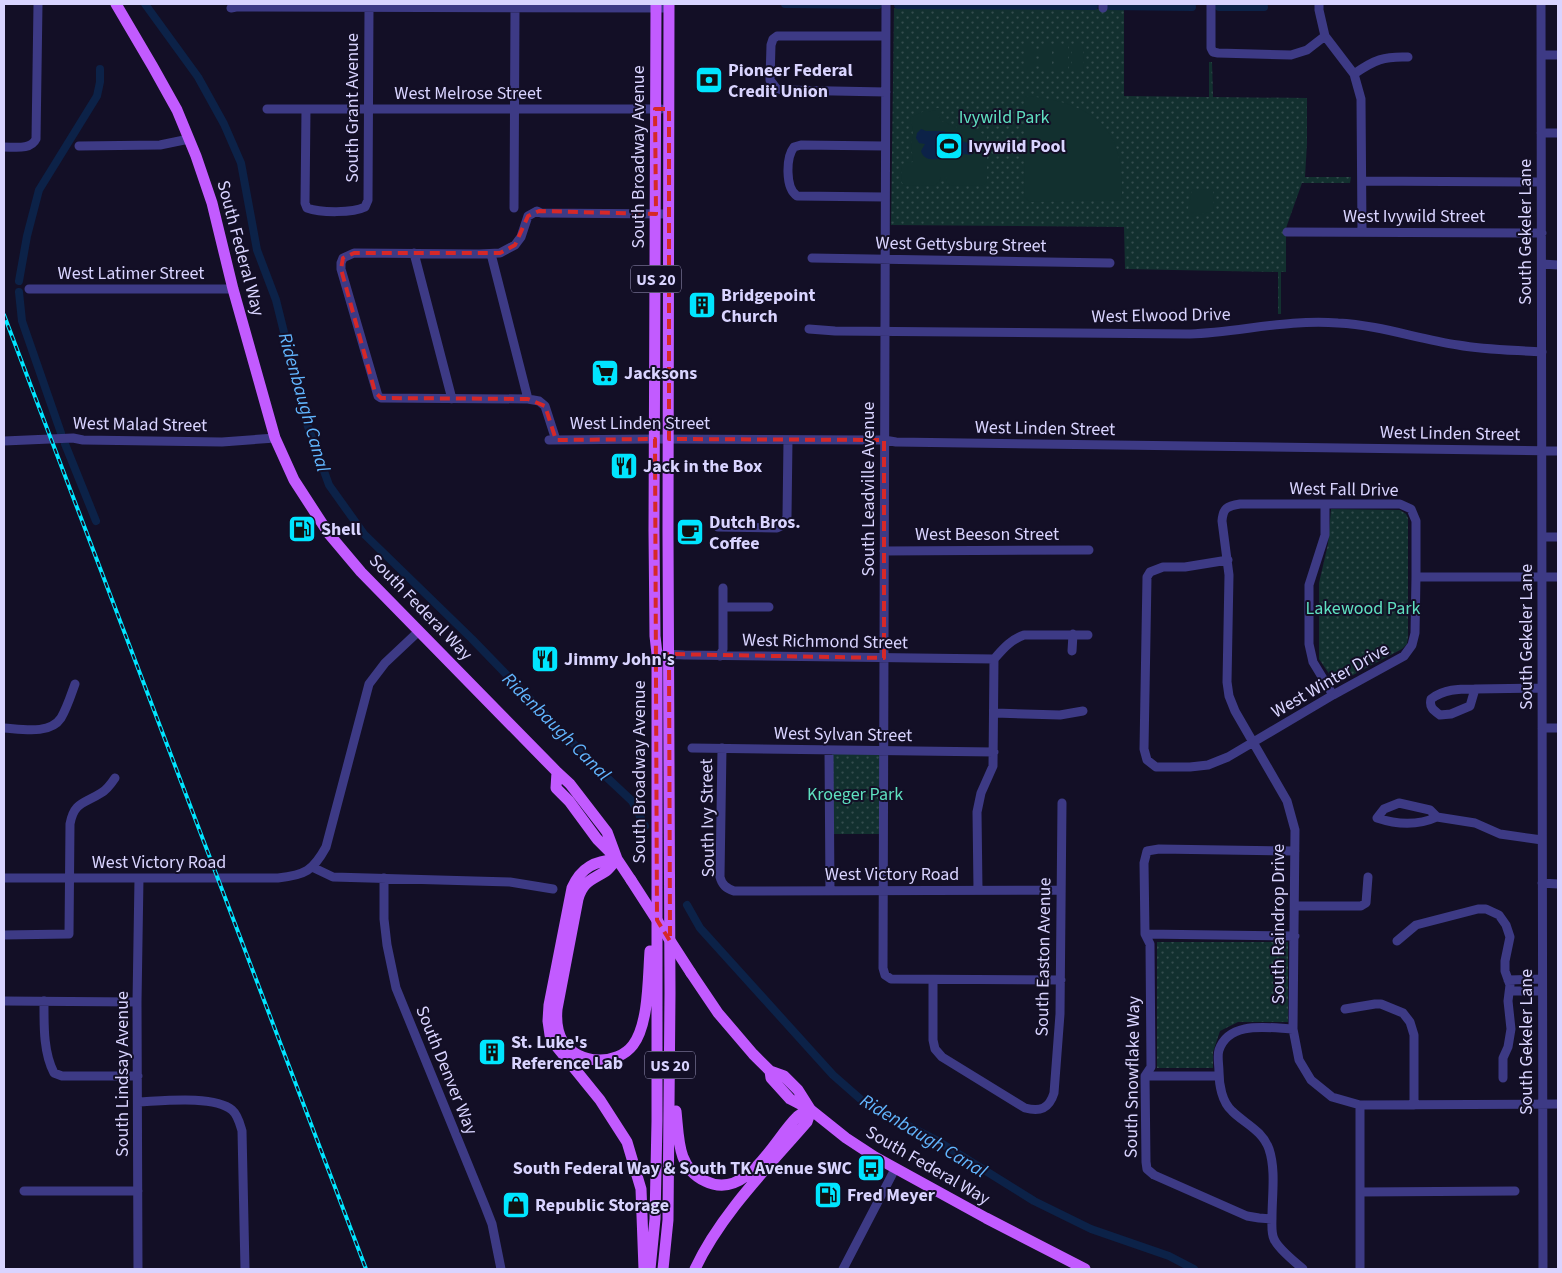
<svg xmlns="http://www.w3.org/2000/svg" width="1562" height="1273" font-family="'Source Sans 3',sans-serif">
	<defs>
		<pattern id="park-dots" width="8" height="8" patternUnits="userSpaceOnUse" patternTransform="scale(1.25)"><rect width="8" height="8" fill="#12302f"/><path d="M2 2h.1M6 6h.1" fill="none" stroke="#344d4e" stroke-width="1.8" stroke-linecap="round"/></pattern>
	</defs>
	<rect width="100%" height="100%" fill="#130f26"/>
	<!-- park -->
	<path fill="url(#park-dots)" d="M894,8L1124,9V96L1209,97V62H1212L1213,97L1307,98V143L1305,177H1351L1350,183H1302L1286,228V272H1281V314H1278V272L1125,269L1124,227L891,225Z
		M1331,509L1400,510L1406,514L1408,518V636L1407,644L1402,649L1336,684L1319,659V583L1328,544Z
		M832,753H880L879,834H831Z
		M1157,942H1288V1022H1238L1220,1031L1213,1052V1068H1157Z"/>
	<!-- pitch -->
	<path fill="#12302f" d="M1024,45H1036V71H1024Z
		M1040,45H1052V71H1040Z
		M1056,45H1068V71H1056Z
		M1072,45H1083L1084,71H1072Z
		M1025,96C1058,98 1099,109 1114,142C1122,160 1122,182 1122,200L1029,202L1024,196Z
		M936,108H942L941,114L938,115L941,121L947,123L956,128L960,119L977,125L975,130L987,136V181L984,185L951,186L947,183L946,177H941L939,182L935,185L906,186L902,183L901,167L905,163L913,162L911,143C915,135 912,126 910,118L928,109L929,112L936,110Z
		M1213,189L1214,211L1190,217L1187,214L1192,190Z"/>
	<!-- water -->
	<path fill="#0c2248" d="M921,129L926,131H944L954,139L955,142L946,157C937,160 924,162 921,151L925,144L919,143L916,138L917,133Z
		M961,141L972,144L975,150L971,155L964,154L960,158H956L952,155V151L959,146Z"/>
	<g fill="none" stroke-linecap="round" stroke-linejoin="round">
		<!-- canal -->
		<path stroke="#0c2248" stroke-width="8" d="M145,4L198,77L224,124L241,163L257,250L276,300L306,421L329,485L364,534L472,639L600,771L632,801L645,826
			M785,4L878,5
			M898,5L1094,6
			M1110,6L1192,7
			M1219,7H1264
			M19,281L27,236L39,190L97,96L100,82V69
			M19,292L22,321L61,433
			M65,444L96,521
			M687,905L700,928L833,1075L866,1104L936,1140L1034,1201L1091,1229L1169,1256L1194,1269"/>
		<!-- minor -->
		<path stroke="#3d3a85" stroke-width="9" d="M886,4L883,968L885,975L891,979L1061,980
			M1211,4V48L1213,52L1218,53L1291,55L1307,50L1325,36
			M1319,4V10L1325,36L1354,74L1361,99L1362,232
			M1541,4L1543,1269
			M231,8L236,7L669,8
			M1103,8V4
			M1541,55H1558
			M1354,74C1374,60 1384,56 1408,57
			M886,92L782,90L776,88L770,80L771,45L773,39L777,36H886
			M267,109H661
			M306,109L305,203L307,208C321,213 353,213 365,207L368,200L369,8
			M1541,133H1558
			M79,146L160,145L189,139
			M4,147C15,147 31,150 36,139L38,4
			M1362,181L1541,182
			M885,197L797,196C785,188 786,157 794,147L801,145L885,146
			M514,208L515,8
			M1287,232L1542,233
			M414,253L452,399
			M491,254L528,399L539,401L545,406L556,440
			M812,258L1110,263
			M1542,264L1558,265
			M29,289H233
			M809,329L835,331L1190,334C1240,332 1288,319 1338,323C1379,325 1418,339 1458,345C1486,350 1514,350 1542,352
			M528,399L381,398L378,396L341,269V263L343,258L354,253L479,254L500,253L515,245L521,237L528,216L537,211L541,213L669,214
			M549,440L655,439L884,440L896,442L1558,451
			M4,441L73,438L83,440L222,442L275,438
			M1325,504V535L1309,585V644L1313,662L1333,695
			M718,527L777,528L785,524L787,516L788,440
			M1542,537H1558
			M884,551L1089,550
			M1228,560L1185,567H1163L1150,572L1147,577L1144,749L1147,760L1156,767H1190L1208,765L1228,757L1333,695L1404,656L1412,645L1415,633L1416,577
			M723,607H769
			M1072,651L1073,634
			M664,654L684,655L994,659
			M720,656L723,649V588
			M994,659C1003,649 1010,640 1024,635H1088
			M1475,689L1470,706L1451,714L1440,715C1433,710 1429,707 1431,699C1444,689 1458,689 1475,689Z
			M1475,689L1542,688
			M995,713L1060,715L1083,711
			M4,728C21,729 50,735 61,718C67,708 71,695 75,684
			M1542,728H1558
			M692,748L994,752
			M722,748L720,877C722,885 726,888 734,891L1061,890
			M829,750L830,891
			M1399,803L1430,810L1437,817C1417,826 1398,825 1377,818L1384,809Z
			M1437,817L1475,823L1500,834L1542,840
			M312,867L333,877L510,882L553,889
			M4,878H278C305,875 313,871 326,847L369,684L385,663L419,631
			M384,878V919L387,945L396,988L485,1206L492,1224L501,1269
			M1542,883L1558,884
			M978,890L977,812L981,793L993,766L994,659
			M1295,906H1361L1366,903L1368,877
			M1145,934L1295,936
			M4,935L69,934L70,824C74,802 84,804 101,793C107,790 111,784 115,778
			M1397,941L1416,925L1478,909H1486L1499,915L1506,925L1510,937L1505,961V971L1510,985L1508,1001L1511,1029L1508,1047L1503,1058V1078
			M933,980V1040L935,1049L942,1057L1025,1108C1040,1112 1049,1109 1054,1093L1060,1014L1062,803
			M1508,980L1542,979
			M1510,991H1542
			M4,1001L137,1002
			M44,1001C44,1024 43,1052 54,1073L62,1076H138
			M1345,1009L1375,1004H1381L1403,1013L1410,1022L1414,1035V1105
			M1293,1029C1269,1028 1229,1020 1219,1050C1217,1056 1219,1065 1219,1072C1219,1085 1222,1102 1232,1111C1245,1124 1262,1130 1269,1149C1276,1170 1272,1195 1272,1217C1272,1223 1271,1233 1274,1239C1278,1249 1295,1262 1303,1269
			M1145,1076H1219
			M139,1102C162,1101 214,1095 232,1110C238,1115 240,1124 242,1131L245,1269
			M1360,1105L1558,1104
			M24,1191H138
			M1360,1192L1515,1191
			M1272,1219L1259,1218L1247,1216L1154,1175L1147,1169L1146,1162L1145,1076L1151,1067L1150,944L1145,934L1144,863L1147,851L1159,849L1295,851
			M138,1269L137,1002L139,878
			M843,1269L895,1169
			M1360,1269V1105L1332,1097L1311,1080L1299,1060L1293,1029L1295,830L1287,801L1235,711L1229,696L1227,682L1229,575L1222,521C1223,508 1227,506 1240,504H1400L1411,509L1416,521V577H1558"/>
		<!-- major -->
		<path stroke="#c25bff" stroke-width="11" d="M116,4L153,67L177,110L196,156L212,203L233,289L275,438L294,480L329,534L361,572L557,772L570,784L607,832L617,859
			M557,772L556,788L569,801L597,839L617,859L631,880
			M617,859C595,861 581,867 572,888L549,1005L548,1021L550,1035L557,1047L600,1100L627,1142L641,1189L644,1269
			M617,859C613,863 610,868 606,871C592,880 583,881 578,899L557,1009C556,1020 557,1032 563,1042C579,1065 617,1066 633,1045C649,1024 648,977 650,951
			M691,973L718,1013L753,1054L770,1071L784,1076L798,1090L810,1109
			M770,1071L771,1078L790,1099L811,1110L846,1138L875,1157L986,1218L1085,1269
			M676,1111C679,1138 677,1168 705,1181C747,1202 774,1139 797,1117C801,1113 807,1112 811,1110
			M650,1269L655,1219L657,1121V654L655,636L654,531L656,4
			M663,1269L668,1220L670,993L668,531L669,4
			M695,1269C720,1215 768,1167 807,1122L811,1110"/>
		<!-- rail casing -->
		<g stroke="#00e5ff" stroke-width="4">
			<path id="rail" d="M4,315L366,1269"/>
		</g>
		<!-- rail -->
		<use href="#rail" stroke="#130f26" stroke-width="2" stroke-dasharray="5.5" stroke-linecap="butt"/>
		<!-- major-bridge -->
		<path stroke="#c25bff" stroke-width="11" d="M631,880L691,973"/>
	</g>
	<!-- marked area -->
	<path fill="none" stroke="#d62828" stroke-width="4" stroke-dasharray="10 6" stroke-linejoin="round" d="M655,109H669V439L884,440V658L669,654L670,941L657,920L655,439L556,440L545,406L528,399L381,398L375,392L341,269L343,258L354,253H500L515,245L528,216L539,211L656,214Z"/>
	<!-- icons -->
	<defs>
		<g id="bank-square" transform="scale(1.4375)"><rect x="-9" y="-9" width="18" height="18" rx="4" fill="#00e5ff" stroke="#130f26"/><path d="M-6-4H6V4H-6ZM0-2.3a2.3 2.3 0 1 0 0 4.6a2.3 2.3 0 1 0 0-4.6Z" fill="#111"/></g>
		<g id="stadium-square" transform="scale(1.4375)"><rect x="-9" y="-9" width="18" height="18" rx="4" fill="#00e5ff" stroke="#130f26"/><path d="M0-5a6.5 5 0 1 0 0 10a6.5 5 0 1 0 0-10ZM-3.5-1.8h7v3.6h-7Z" fill="#111"/></g>
		<g id="building-square" transform="scale(1.4375)"><rect x="-9" y="-9" width="18" height="18" rx="4" fill="#00e5ff" stroke="#130f26"/><path d="M-4-6H4V6H1V3H-1V6H-4ZM-2.5-4.3h1.7v1.8h-1.7ZM.8-4.3h1.7v1.8H.8ZM-2.5-1h1.7V.8h-1.7ZM.8-1h1.7V.8H.8Z" fill="#111"/></g>
		<g id="supermarket-square" transform="scale(1.4375)"><rect x="-9" y="-9" width="18" height="18" rx="4" fill="#00e5ff" stroke="#130f26"/><path d="M-6-5.5h2.5l.6 2H6L4.5 2H-2.5L-4.4-4H-6ZM-1.5 3.2a1.3 1.3 0 1 0 .1 0ZM3 3.2a1.3 1.3 0 1 0 .1 0Z" fill="#111"/></g>
		<g id="restaurant-square" transform="scale(1.4375)"><rect x="-9" y="-9" width="18" height="18" rx="4" fill="#00e5ff" stroke="#130f26"/><path d="M-5-6h1v4h1v-4h1v4h1v-4h1v5L-1.5 .5V6h-2V.5L-5-1ZM5-6V6H3V1.5H1.5Q1.5-4 5-6Z" fill="#111"/></g>
		<g id="fuel-square" transform="scale(1.4375)"><rect x="-9" y="-9" width="18" height="18" rx="4" fill="#00e5ff" stroke="#130f26"/><path d="M-5.5-6h7V0h2V4h1.3V-2.5L3-4.5l.8-.8L6-3V5H2.5V1h-1V6h-7ZM-4.2-4.7v3.2H.2V-4.7Z" fill="#111"/></g>
		<g id="cafe-square" transform="scale(1.4375)"><rect x="-9" y="-9" width="18" height="18" rx="4" fill="#00e5ff" stroke="#130f26"/><path d="M-5.5-4.5H6V0H3Q3 3.5 0 3.5H-2.5Q-5.5 3.5-5.5 0ZM3-3.2v2h1.7v-2ZM-6 4.5H4V6H-6Z" fill="#111"/></g>
		<g id="bus-square" transform="scale(1.4375)"><rect x="-9" y="-9" width="18" height="18" rx="4" fill="#00e5ff" stroke="#130f26"/><path d="M-5-6H5V4H4V6H2V4H-2V6H-4V4H-5ZM-3.5-4V0h7V-4ZM-3.5 1.2v1.5H-2V1.2ZM2 1.2v1.5H3.5V1.2Z" fill="#111"/></g>
		<g id="shop-square" transform="scale(1.4375)"><rect x="-9" y="-9" width="18" height="18" rx="4" fill="#00e5ff" stroke="#130f26"/><path d="M-5-2.5h2.3a2.7 3.5 0 0 1 5.4 0H5L5.5 6h-11ZM-1.5-2.5h3a1.5 2.3 0 0 0-3 0Z" fill="#111"/></g>
	</defs>
	<g fill-rule="evenodd">
		<use href="#bank-square" x="709" y="80"/>
		<use href="#stadium-square" x="949" y="146"/>
		<use href="#building-square" x="702" y="305"/>
		<use href="#supermarket-square" x="605" y="373"/>
		<use href="#restaurant-square" x="624" y="466"/>
		<use href="#fuel-square" x="302" y="529"/>
		<use href="#cafe-square" x="690" y="532"/>
		<use href="#restaurant-square" x="545" y="659"/>
		<use href="#building-square" x="492" y="1052"/>
		<use href="#bus-square" x="871" y="1168"/>
		<use href="#fuel-square" x="828" y="1195"/>
		<use href="#shop-square" x="516" y="1205"/>
	</g>
	<g text-anchor="middle" stroke-width="4" stroke-linejoin="round" paint-order="stroke">
		<!-- shield labels -->
		<g fill="#130f26" stroke="#9e99be" stroke-width="1">
			<rect x="631" y="265.5" width="50" height="27" rx="4"/>
			<rect x="645" y="1051.5" width="50" height="27" rx="4"/>
		</g>
		<g font-size="16" font-weight="bold" fill="#d9d4ff">
			<text x="656" y="285">US 20</text>
			<text x="670" y="1071">US 20</text>
		</g>
		<!-- poi labels -->
		<g font-size="18" font-weight="bold" fill="#d9d4ff" stroke="#130f26" text-anchor="start">
			<text x="728" y="76">Pioneer Federal<tspan x="728" dy="21">Credit Union</tspan></text>
			<text x="968" y="152">Ivywild Pool</text>
			<text x="721" y="301">Bridgepoint<tspan x="721" dy="21">Church</tspan></text>
			<text x="624" y="379">Jacksons</text>
			<text x="643" y="472">Jack in the Box</text>
			<text x="709" y="528">Dutch Bros.<tspan x="709" dy="21">Coffee</tspan></text>
			<text x="321" y="535">Shell</text>
			<text x="564" y="665">Jimmy John's</text>
			<text x="511" y="1048">St. Luke's<tspan x="511" dy="21">Reference Lab</tspan></text>
			<text x="852" y="1174" text-anchor="end">South Federal Way &amp; South TK Avenue SWC</text>
			<text x="847" y="1201">Fred Meyer</text>
			<text x="535" y="1211">Republic Storage</text>
		</g>
		<!-- street labels -->
		<g font-size="18" fill="#d9d4ff" stroke="#130f26">
			<text x="468" y="99">West Melrose Street</text>
			<text transform="translate(352 108) rotate(-90)" y="6">South Grant Avenue</text>
			<text transform="translate(638 157) rotate(-90)" y="6">South Broadway Avenue</text>
			<text x="1414" y="222">West Ivywild Street</text>
			<text transform="translate(1525 232) rotate(-90)" y="6">South Gekeler Lane</text>
			<text transform="translate(961 244) rotate(1)" y="6">West Gettysburg Street</text>
			<text transform="translate(241 248) rotate(75)" y="6">South Federal Way</text>
			<text x="131" y="279">West Latimer Street</text>
			<text transform="translate(1161 315) rotate(-1)" y="6">West Elwood Drive</text>
			<text x="640" y="429">West Linden Street</text>
			<text transform="translate(140 424) rotate(1)" y="6">West Malad Street</text>
			<text transform="translate(1045 428) rotate(1)" y="6">West Linden Street</text>
			<text transform="translate(1450 433) rotate(1)" y="6">West Linden Street</text>
			<text transform="translate(868 489) rotate(-90)" y="6">South Leadville Avenue</text>
			<text transform="translate(1344 489) rotate(1)" y="6">West Fall Drive</text>
			<text x="987" y="540">West Beeson Street</text>
			<text transform="translate(421 607) rotate(46)" y="6">South Federal Way</text>
			<text transform="translate(1526 637) rotate(-90)" y="6">South Gekeler Lane</text>
			<text transform="translate(825 641) rotate(1)" y="6">West Richmond Street</text>
			<text transform="translate(1330 680) rotate(-30)" y="6">West Winter Drive</text>
			<text transform="translate(843 734) rotate(1)" y="6">West Sylvan Street</text>
			<text transform="translate(639 772) rotate(-90)" y="6">South Broadway Avenue</text>
			<text transform="translate(707 818) rotate(-91)" y="6">South Ivy Street</text>
			<text x="159" y="868">West Victory Road</text>
			<text x="892" y="880">West Victory Road</text>
			<text transform="translate(1278 924) rotate(-90)" y="6">South Raindrop Drive</text>
			<text transform="translate(1043 957) rotate(-89)" y="6">South Easton Avenue</text>
			<text transform="translate(1526 1042) rotate(-90)" y="6">South Gekeler Lane</text>
			<text transform="translate(447 1070) rotate(68)" y="6">South Denver Way</text>
			<text transform="translate(122 1074) rotate(-90)" y="6">South Lindsay Avenue</text>
			<text transform="translate(1132 1077) rotate(-89)" y="6">South Snowflake Way</text>
			<text transform="translate(928 1165) rotate(30)" y="6">South Federal Way</text>
		</g>
		<!-- park labels -->
		<g font-size="18" fill="#5fe0c0" stroke="#130f26">
			<text x="1004" y="123">Ivywild Park</text>
			<text x="1363" y="614">Lakewood Park</text>
			<text x="855" y="800">Kroeger Park</text>
		</g>
		<!-- water labels -->
		<g font-size="19" font-style="italic" fill="#62b6ff" stroke="#130f26">
			<text transform="translate(305 402) rotate(74)" y="7">Ridenbaugh Canal</text>
			<text transform="translate(557 726) rotate(45)" y="7">Ridenbaugh Canal</text>
			<text transform="translate(924 1135) rotate(31)" y="7">Ridenbaugh Canal</text>
		</g>
	</g>
	<!-- border -->
	<rect width="1562" height="1273" fill="none" stroke="#d9d4ff" stroke-width="10"/>
</svg>
